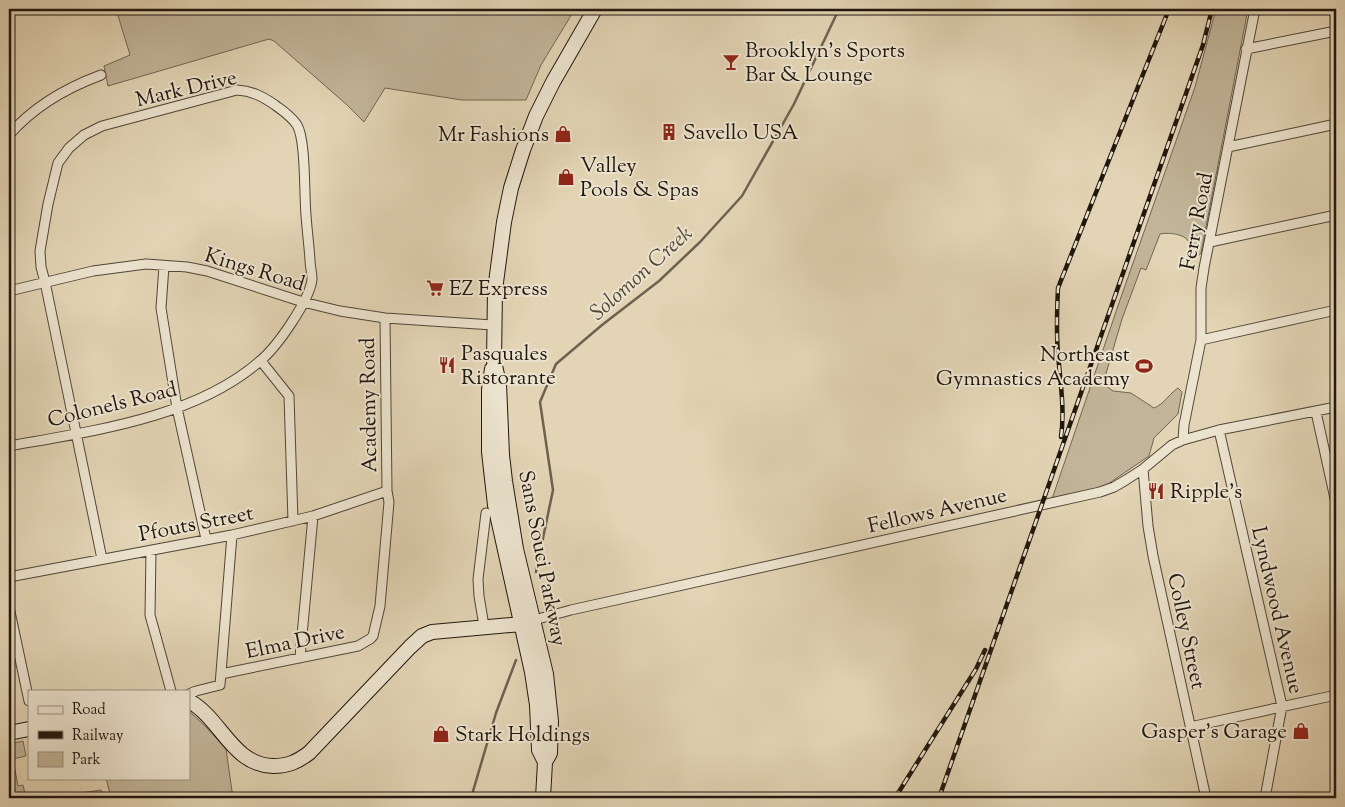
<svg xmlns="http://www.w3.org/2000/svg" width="1345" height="807" font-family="'Sorts Mill Goudy',serif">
	<rect width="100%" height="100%" fill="#e2d4b4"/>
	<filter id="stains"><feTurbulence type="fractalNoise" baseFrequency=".004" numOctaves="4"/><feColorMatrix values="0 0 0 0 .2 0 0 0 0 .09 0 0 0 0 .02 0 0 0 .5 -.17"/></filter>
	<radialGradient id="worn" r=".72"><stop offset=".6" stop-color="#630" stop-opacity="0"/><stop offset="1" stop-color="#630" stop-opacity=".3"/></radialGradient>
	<!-- green -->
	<path fill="#c1b498" stroke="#706653" d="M116,9H575L541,65L526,100H462L385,88L364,122L346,104L274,41L269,39L108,86L104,66L130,55Z
		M1216,9H1248L1201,253L1196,258H1192C1189,252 1191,251 1190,245C1188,234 1169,232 1160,234L1146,270L1141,268L1122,319L1105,377V385L1113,391L1131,393L1154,408C1164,404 1169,394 1178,388L1182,392L1178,414L1154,438L1149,456L1105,486L1052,499L1120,300L1195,87Z
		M189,711L207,728L226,749L233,798H111L106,778H189Z
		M23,741L26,756L13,759L18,786L23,785L26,798H9V744Z
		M101,790L103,798H66L68,797V795Z"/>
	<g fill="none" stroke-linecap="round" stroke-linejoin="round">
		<!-- stream -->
		<path stroke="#6d6250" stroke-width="2.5" d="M536,572L553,490L540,402L556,364L602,325L659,281L700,242L742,196L794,104L839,9
			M471,798L496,713L516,660"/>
		<!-- street casing -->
		<g stroke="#504638" stroke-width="11">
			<path id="street" d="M1246,49L1336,31
				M9,135C34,106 66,88 101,75
				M1228,147L1336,124
				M1210,242L1336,215
				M164,266L161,308L177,408L206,539
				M9,291L93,271L146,264L187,267L207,271L303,302L340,311L385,318L493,325
				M1201,340L1336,310
				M261,361L289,396L293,521
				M1316,412L1336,503
				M1219,430L1282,706L1265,798
				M1183,440L1184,425L1201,340V288L1204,268L1255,9
				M9,446C92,431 195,418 260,361C277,347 310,300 312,279C312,273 310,266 310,260C309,245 307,230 306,215C304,194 306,140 297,125C291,116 283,111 275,105C262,96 252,91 237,90L102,126L84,135L69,148L58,163L48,204L40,251L41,267L45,282L102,559
				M1143,469L1148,526L1153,556L1206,798
				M151,551L150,615L171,691
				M9,577L232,535L313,516L387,491
				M9,607L29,701
				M534,620L571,610L1100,492L1114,487L1126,480L1143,469L1172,445L1183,440L1219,430L1336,407
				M484,626L479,596L478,579L486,513
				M300,657L313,516
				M221,674L358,646L370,639L373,636L380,606L389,502L387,491L385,318
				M189,694L196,691L220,685L232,535
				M1190,727L1336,695"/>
		</g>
		<!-- secondary casing -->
		<g stroke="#20170e" stroke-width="16">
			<path id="secondary" d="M492,369L489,390V452L495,505L532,672L537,705L539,750L545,762
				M189,701C221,718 232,765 273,766C288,766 297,762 309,753L410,647L422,636L432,632L521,624L534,620
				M9,733L29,729
				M543,798L545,762L550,753L551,721L546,674L516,549L505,481L502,455L499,384L494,361L495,290L504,222L511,188L523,150L536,116L553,82L595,9"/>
		</g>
		<!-- street -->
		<use href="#street" stroke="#ece3ce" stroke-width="9"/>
		<!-- secondary -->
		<use href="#secondary" stroke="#ece3ce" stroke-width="14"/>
		<!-- rail casing -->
		<g stroke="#20170e" stroke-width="4.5">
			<path id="rail" d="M1061,437C1065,409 1060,381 1058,353C1056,331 1057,309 1058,288L1169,9
				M895,798L976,669L985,650
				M939,798L1203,45L1212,9"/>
		</g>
		<!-- rail -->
		<use href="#rail" stroke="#ece3ce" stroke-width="2.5" stroke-dasharray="8" stroke-linecap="butt"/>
	</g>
	<!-- icons -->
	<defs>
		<g id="bar-bare" transform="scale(1.35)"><path d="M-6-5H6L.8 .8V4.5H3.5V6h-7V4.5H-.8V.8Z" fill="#8f2418" stroke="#ece3ce" stroke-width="2.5" paint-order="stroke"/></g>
		<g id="building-bare" transform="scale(1.35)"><path d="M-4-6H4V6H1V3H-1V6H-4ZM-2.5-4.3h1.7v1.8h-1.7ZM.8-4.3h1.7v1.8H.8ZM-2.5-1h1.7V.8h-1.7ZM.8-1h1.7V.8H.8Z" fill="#8f2418" stroke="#ece3ce" stroke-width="2.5" paint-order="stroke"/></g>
		<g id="shop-bare" transform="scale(1.35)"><path d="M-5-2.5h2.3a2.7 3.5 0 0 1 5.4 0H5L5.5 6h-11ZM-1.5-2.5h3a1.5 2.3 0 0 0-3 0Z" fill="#8f2418" stroke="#ece3ce" stroke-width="2.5" paint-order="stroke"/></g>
		<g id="supermarket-bare" transform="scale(1.35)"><path d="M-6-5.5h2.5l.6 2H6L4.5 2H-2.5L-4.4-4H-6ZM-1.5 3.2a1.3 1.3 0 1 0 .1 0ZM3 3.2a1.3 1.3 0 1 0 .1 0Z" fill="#8f2418" stroke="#ece3ce" stroke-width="2.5" paint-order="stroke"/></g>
		<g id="restaurant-bare" transform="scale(1.35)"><path d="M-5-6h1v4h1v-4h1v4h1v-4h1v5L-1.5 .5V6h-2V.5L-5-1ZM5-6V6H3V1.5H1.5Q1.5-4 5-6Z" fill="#8f2418" stroke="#ece3ce" stroke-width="2.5" paint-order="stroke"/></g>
		<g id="stadium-bare" transform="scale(1.35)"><path d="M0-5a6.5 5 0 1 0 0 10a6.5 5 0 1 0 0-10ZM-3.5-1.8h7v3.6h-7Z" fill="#8f2418" stroke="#ece3ce" stroke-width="2.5" paint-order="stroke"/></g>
	</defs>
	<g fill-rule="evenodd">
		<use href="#bar-bare" x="731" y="62"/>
		<use href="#building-bare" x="669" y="132"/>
		<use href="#shop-bare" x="563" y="134"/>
		<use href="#shop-bare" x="566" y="177"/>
		<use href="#supermarket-bare" x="435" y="288"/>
		<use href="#restaurant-bare" x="447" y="365"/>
		<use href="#stadium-bare" x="1144" y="366"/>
		<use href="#restaurant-bare" x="1156" y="491"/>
		<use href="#shop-bare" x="1301" y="731"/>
		<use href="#shop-bare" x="441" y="734"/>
	</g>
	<g text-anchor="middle" stroke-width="4" stroke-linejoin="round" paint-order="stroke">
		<!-- poi labels -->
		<g font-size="21" fill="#20170e" stroke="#ece3ce" text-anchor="start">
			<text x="745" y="57">Brooklyn’s Sports<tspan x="745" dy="24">Bar &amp; Lounge</tspan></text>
			<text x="683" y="139">Savello USA</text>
			<text x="549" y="141" text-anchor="end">Mr Fashions</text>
			<text x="580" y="172">Valley<tspan x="580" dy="24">Pools &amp; Spas</tspan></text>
			<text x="449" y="295">EZ Express</text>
			<text x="461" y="360">Pasquales<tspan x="461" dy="24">Ristorante</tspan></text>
			<text x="1130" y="361" text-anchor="end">Northeast<tspan x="1130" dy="24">Gymnastics Academy</tspan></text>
			<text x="1170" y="498">Ripple's</text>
			<text x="1287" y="738" text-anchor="end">Gasper's Garage</text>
			<text x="455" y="741">Stark Holdings</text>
		</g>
		<!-- street labels -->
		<g font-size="21" fill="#20170e" stroke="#ece3ce">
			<text transform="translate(186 88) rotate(-13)" y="7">Mark Drive</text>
			<text transform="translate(1196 221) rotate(-79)" y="7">Ferry Road</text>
			<text transform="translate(255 269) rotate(17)" y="7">Kings Road</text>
			<text transform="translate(112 404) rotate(-14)" y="7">Colonels Road</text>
			<text transform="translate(368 405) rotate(-91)" y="7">Academy Road</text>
			<text transform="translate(937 510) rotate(-13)" y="7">Fellows Avenue</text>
			<text transform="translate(196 523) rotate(-11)" y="7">Pfouts Street</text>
			<text transform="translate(543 558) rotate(79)" y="7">Sans Souci Parkway</text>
			<text transform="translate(1278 610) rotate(77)" y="7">Lyndwood Avenue</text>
			<text transform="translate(1187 631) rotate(78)" y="7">Colley Street</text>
			<text transform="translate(295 641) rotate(-12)" y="7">Elma Drive</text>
		</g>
		<!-- water labels -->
		<g font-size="22" font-style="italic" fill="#53493a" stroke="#ece3ce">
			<text transform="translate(640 272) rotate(-42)" y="8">Solomon Creek</text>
		</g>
	</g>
	<!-- margin -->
	<rect width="1345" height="807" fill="none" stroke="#e2d4b4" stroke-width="30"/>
	<rect x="10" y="10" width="1325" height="787" fill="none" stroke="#20170e" stroke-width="2.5"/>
	<rect x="15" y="15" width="1315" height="777" fill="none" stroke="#20170e"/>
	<!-- legend -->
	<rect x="28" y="690" width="162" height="90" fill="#ece3ce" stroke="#9a9181"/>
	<rect x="38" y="706" width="25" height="8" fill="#ece3ce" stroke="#9a9181"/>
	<text x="72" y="714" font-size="15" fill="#20170e">Road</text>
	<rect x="38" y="731" width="25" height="8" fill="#20170e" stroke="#9a9181"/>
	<text x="72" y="740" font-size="15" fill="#20170e">Railway</text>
	<rect x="38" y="752" width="25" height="15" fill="#c1b498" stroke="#9a9181"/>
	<text x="72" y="764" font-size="15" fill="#20170e">Park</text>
	<rect width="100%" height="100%" filter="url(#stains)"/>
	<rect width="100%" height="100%" fill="url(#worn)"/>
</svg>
